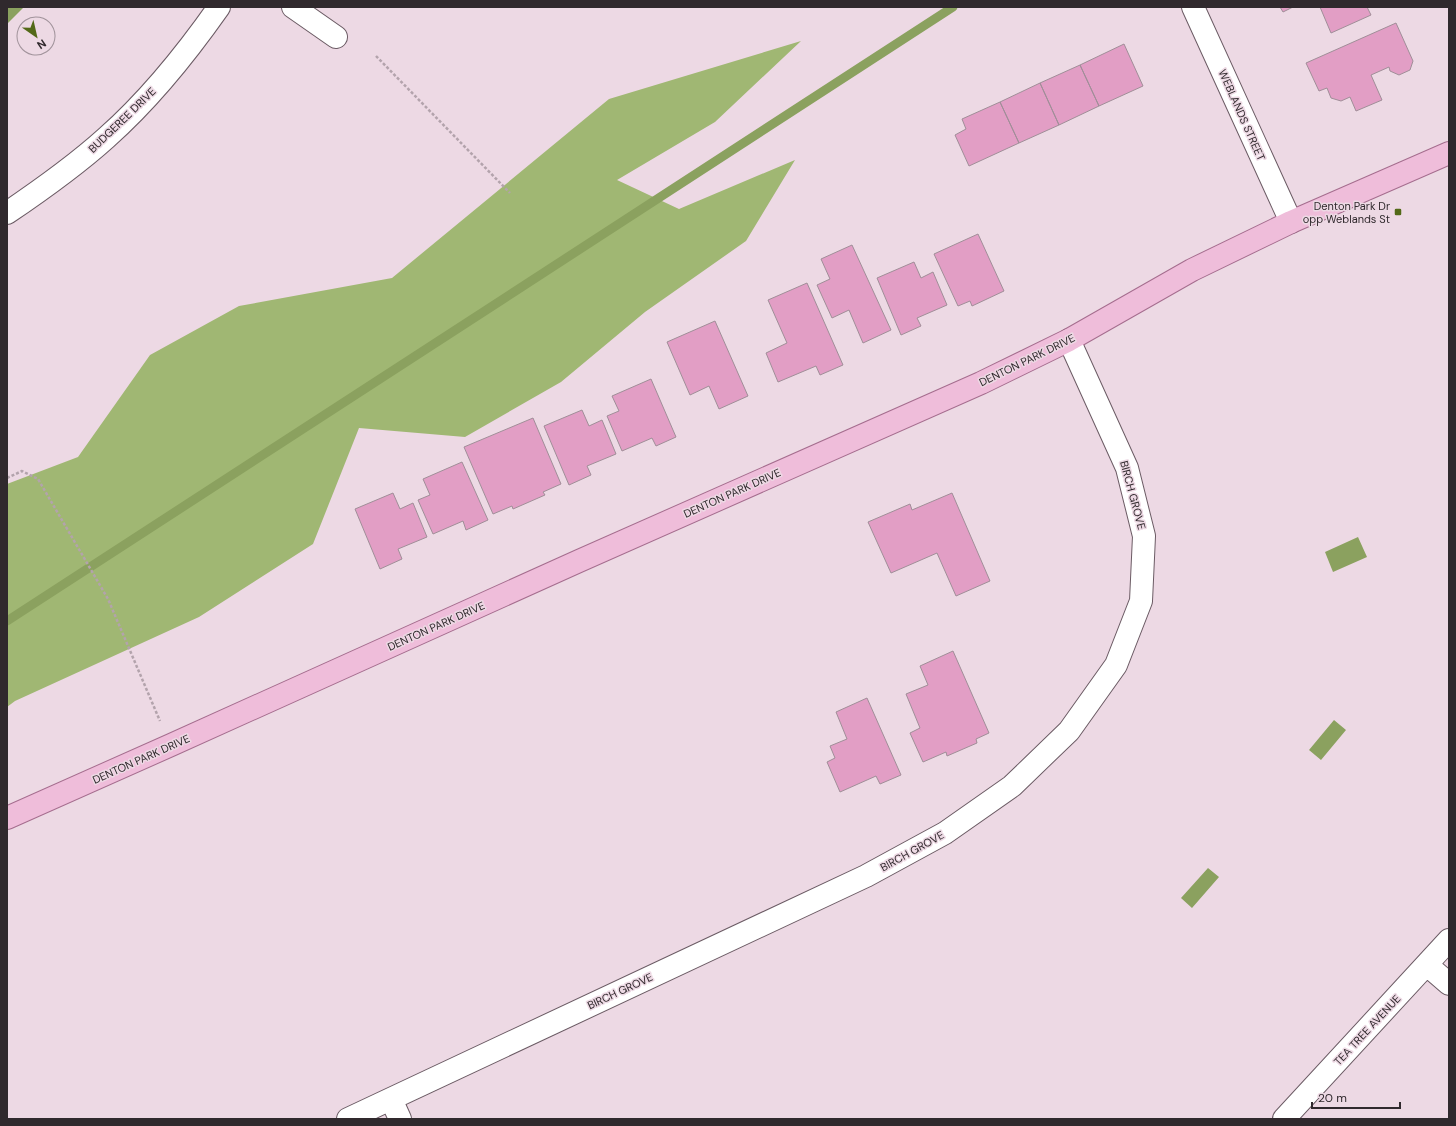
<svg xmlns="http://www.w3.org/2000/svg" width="1456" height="1126" font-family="'DM Sans',sans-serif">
	<rect width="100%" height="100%" fill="#edd9e4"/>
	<!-- forest -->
	<path fill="#a0b773" d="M801,41L715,122L617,180L679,209L795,160L746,241L645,312L561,382L465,437L359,428L313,544L199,617L15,701L7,707V484L78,457L150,355L239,306L392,278L609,99Z"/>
	<!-- water -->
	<path fill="#8ba15f" d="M7,7H24L7,24Z
		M1358,537L1367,557L1333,572L1325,552Z
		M1334,720L1346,730L1321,760L1309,750Z
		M1208,868L1219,877L1192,908L1181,898Z"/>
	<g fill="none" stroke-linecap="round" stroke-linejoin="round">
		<!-- stream -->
		<path stroke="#8ba15f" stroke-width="9" d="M7,621L953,7"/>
	</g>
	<!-- building -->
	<path fill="#e29ec5" stroke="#a08e98" d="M1280,7H1293L1283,12Z
		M1320,7H1367L1371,15L1331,33Z
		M1396,23L1413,61L1410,70L1399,75L1390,71L1389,67L1371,75L1382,100L1356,111L1350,97L1341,101L1331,98L1327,88L1319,91L1306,63Z
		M1124,44L1143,86L1099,106L1080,65Z
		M1080,65L1099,106L1059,125L1040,83Z
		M1040,83L1059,125L1019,143L1000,102Z
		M1000,102L1019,143L969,166L955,135L966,129L962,119Z
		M978,234L1004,291L972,306L970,301L958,306L934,254Z
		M852,245L891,330L863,343L849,310L832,318L817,285L830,279L821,259Z
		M914,262L921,278L933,272L947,305L917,318L921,326L901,335L877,278Z
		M807,283L843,365L820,375L816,366L778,382L766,353L787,343L768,300Z
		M715,321L748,396L719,409L709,386L690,395L667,342Z
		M651,379L676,437L656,446L652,438L622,451L607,416L619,411L612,396Z
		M582,410L589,426L602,420L616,454L587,466L591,475L569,485L544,426Z
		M533,418L561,484L543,492L545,495L513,509L512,506L493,514L464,447Z
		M462,462L488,520L466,530L463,521L433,534L418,500L430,495L423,479Z
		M393,493L400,509L413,503L427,537L398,549L402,559L380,569L355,509Z
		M952,493L990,581L956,596L937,553L891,573L868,522L910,504L912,510Z
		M953,651L989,733L976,739L977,743L947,756L946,752L923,762L910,733L920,728L906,694L928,685L920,666Z
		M867,698L901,775L880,784L876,776L840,792L827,762L835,758L830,746L847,739L836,712Z"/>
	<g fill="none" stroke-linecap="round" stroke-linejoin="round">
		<!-- minor casing -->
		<g stroke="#6b5b64" stroke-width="24">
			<path id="minor" d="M293,7L336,37
				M1193,7L1291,222
				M7,213C41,190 75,166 106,138C149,100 186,54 219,7
				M1427,965L1449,984
				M391,1099L400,1119
				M348,1119L866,876L945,833L1012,786L1069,731L1116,665L1141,601L1144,536L1127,468L1069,340
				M1284,1119L1449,940"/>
		</g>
		<!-- major casing -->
		<g stroke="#a56d8e" stroke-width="24">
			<path id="major" d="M7,818L171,745L579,561L981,383L1069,340L1192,270L1291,222L1449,153"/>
		</g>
		<!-- path -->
		<path stroke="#b3a3ac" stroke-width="2.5" stroke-dasharray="3 2" stroke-linecap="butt" d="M376,56L510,193
			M7,478L22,471L38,479L108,599L160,721"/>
		<!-- minor -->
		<use href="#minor" stroke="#fff" stroke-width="22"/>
		<!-- major -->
		<use href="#major" stroke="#efbdda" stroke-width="22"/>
	</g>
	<!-- markers -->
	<rect fill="#536918" stroke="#edd9e4" stroke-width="1.5" x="1394" y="208" width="8" height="8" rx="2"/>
	<g text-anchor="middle" stroke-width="3" stroke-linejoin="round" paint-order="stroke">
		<!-- street labels -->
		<g font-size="11" fill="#30292d" stroke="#edd9e4">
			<text transform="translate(1242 115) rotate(66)" y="4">WEBLANDS STREET</text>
			<text transform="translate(122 120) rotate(-44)" y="4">BUDGEREE DRIVE</text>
			<text transform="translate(1027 360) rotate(-26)" y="4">DENTON PARK DRIVE</text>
			<text transform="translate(732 493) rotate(-24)" y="4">DENTON PARK DRIVE</text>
			<text transform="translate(1133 495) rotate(75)" y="4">BIRCH GROVE</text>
			<text transform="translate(436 626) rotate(-24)" y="4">DENTON PARK DRIVE</text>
			<text transform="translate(141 759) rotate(-24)" y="4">DENTON PARK DRIVE</text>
			<text transform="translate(912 851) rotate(-29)" y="4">BIRCH GROVE</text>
			<text transform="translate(620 991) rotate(-25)" y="4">BIRCH GROVE</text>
			<text transform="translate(1367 1030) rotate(-47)" y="4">TEA TREE AVENUE</text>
		</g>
		<!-- poi labels -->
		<g font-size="11" fill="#30292d" stroke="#edd9e4" text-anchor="end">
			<text x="1390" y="210">Denton Park Dr<tspan x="1390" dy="13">opp Weblands St</tspan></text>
		</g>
	</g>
	<!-- border -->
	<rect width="1456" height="1126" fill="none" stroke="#30292d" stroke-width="16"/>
	<!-- north arrow -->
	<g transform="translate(36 36) rotate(146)"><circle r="19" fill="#edd9e4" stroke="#a1939b"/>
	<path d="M0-3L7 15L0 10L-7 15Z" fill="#536918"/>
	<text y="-6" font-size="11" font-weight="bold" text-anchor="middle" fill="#30292d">N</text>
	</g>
	<!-- scale -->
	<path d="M1312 1102v6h88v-6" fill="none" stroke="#30292d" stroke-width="2"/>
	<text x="1318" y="1102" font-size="12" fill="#30292d" stroke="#edd9e4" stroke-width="3" paint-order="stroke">20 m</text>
</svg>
